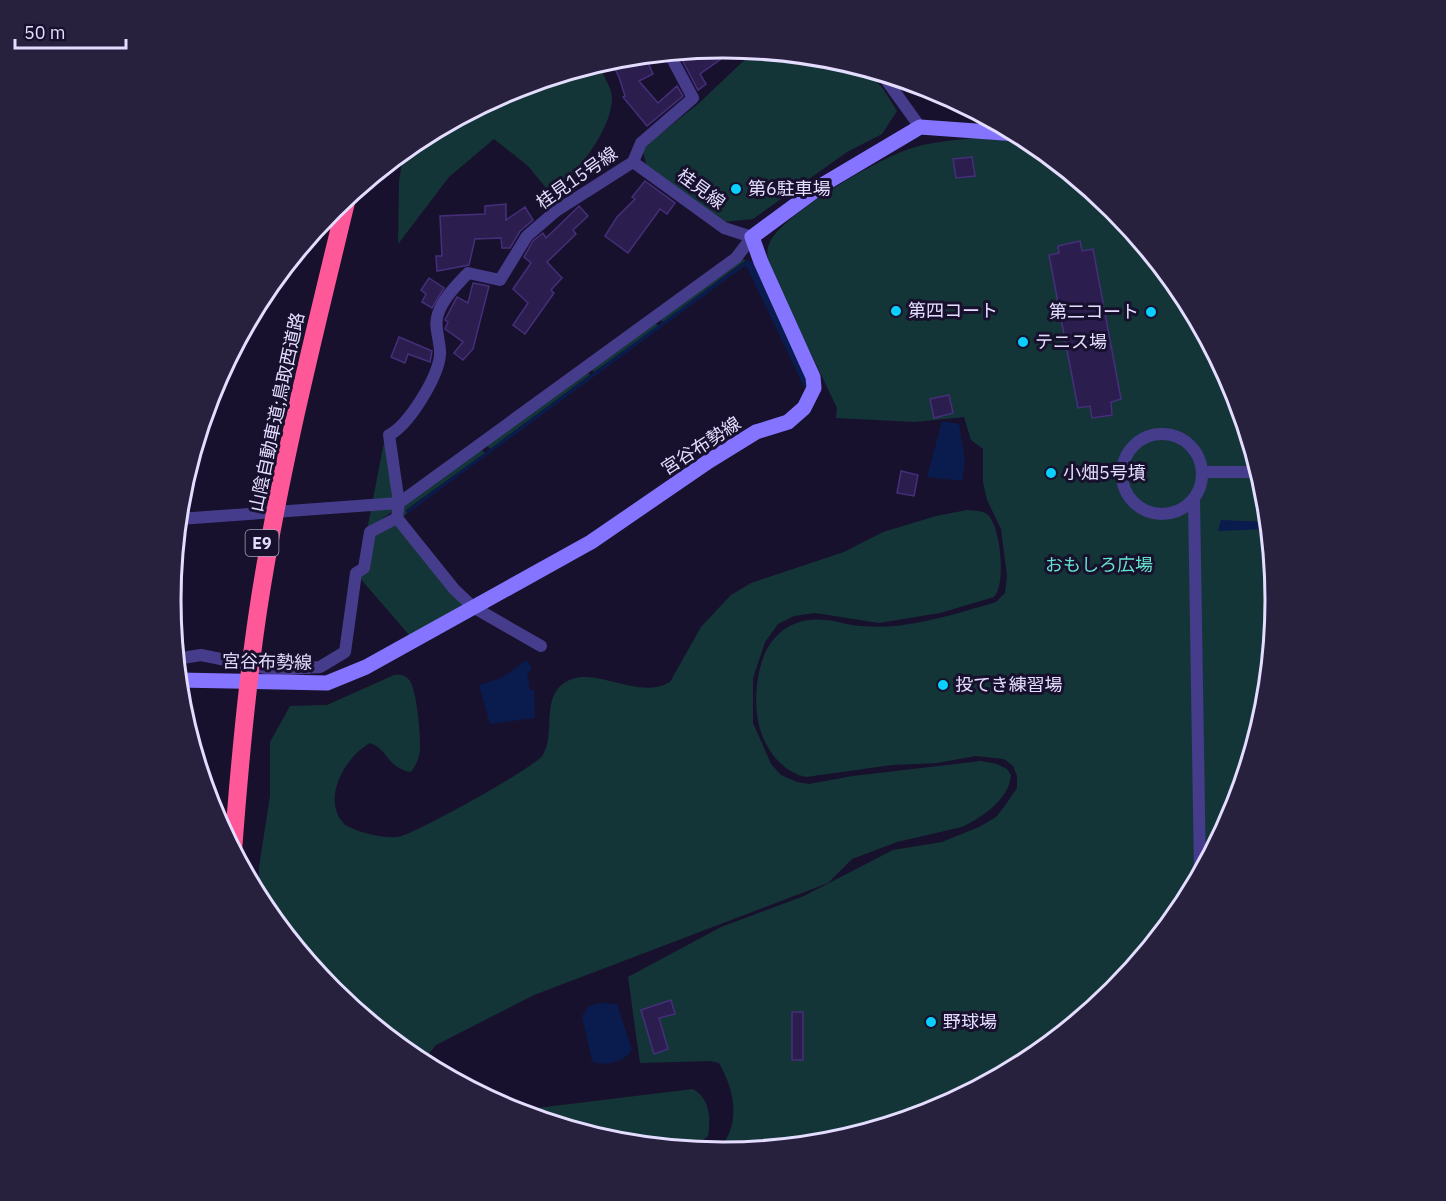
<svg xmlns="http://www.w3.org/2000/svg" width="1446" height="1201" font-family="'IBM Plex Sans','Noto Sans JP',sans-serif">
	<rect width="100%" height="100%" fill="#18112d"/>
	<!-- green -->
	<path fill="#143537" d="M754,51L831,59L862,68L882,87L897,111L882,134L847,152L753,219L724,222L646,165L643,151L646,145L698,104Z
		M598,64C602,73 612,88 612,98C612,130 575,176 551,194L528,166L494,139L449,177L398,244L399,181L404,151L416,141L512,90Z
		M977,138L1032,143L1114,210L1183,294L1234,389L1265,493L1275,601L1265,709L1233,812L1182,908L1113,991L1030,1060L934,1111L830,1142L717,1152C741,1126 736,1093 719,1063L710,1061L640,1063L628,977L721,927L804,896L893,850L942,842L979,827L996,817L1004,807L1017,788V776L1013,766L1004,759L976,756L937,763L892,765L806,777C784,772 770,755 762,735C754,713 755,690 760,668C768,635 792,616 826,620C838,621 850,626 862,626C875,627 890,627 903,625C933,621 966,611 996,602L1005,593L1007,576L1001,529L987,500L983,482V449L971,440L964,417L915,422L836,418L837,408L769,266C767,257 766,248 771,240C789,211 876,160 909,149C930,142 954,140 977,138Z
		M741,259L746,260L663,322L660,319Z
		M655,322L658,326L594,372L591,369Z
		M587,372L590,375L490,449L486,445Z
		M385,437L388,442L393,511L367,530Z
		M481,449L485,453L406,510L407,513L403,517L405,503Z
		M967,510C975,511 984,510 989,516C1001,530 1006,584 994,597L940,613L879,623L815,613L794,616L778,624L765,642L753,678V723L771,764L781,775L797,782L809,784L853,776L981,761L997,764L1007,769L1011,775C1009,800 982,817 962,827L897,842L852,859L828,883L534,995L436,1045L427,1056L430,1067L416,1060L332,991L263,907L259,899V867L270,796V742L290,706L327,705L394,675C400,674 406,675 410,681C417,693 421,736 420,750C419,759 416,765 411,772C387,768 388,749 370,743C345,757 320,800 345,825C360,833 380,838 398,837C413,835 536,767 543,755C557,731 538,692 572,679C601,669 639,700 670,682L701,627L731,595L751,583L844,552L883,532L936,516Z
		M395,524L464,604L410,636L359,577L366,537Z
		M693,1089C710,1099 711,1118 708,1136L690,1150L615,1142L512,1111Z"/>
	<!-- water -->
	<path fill="#0a1c4d" d="M747,260L753,262L808,381L805,389L746,265L408,513L406,511Z
		M942,421L959,424L965,461L962,481L927,477Z
		M1221,520L1268,522V529L1218,531Z
		M527,660L532,670L527,673L530,690H534L535,718L490,724L479,685L501,678Z
		M600,1003L617,1004L632,1050C623,1062 606,1067 592,1061L582,1016L589,1006Z"/>
	<g fill="none" stroke-linecap="round" stroke-linejoin="round">
		<!-- stream -->
		<path stroke="#0a1c4d" stroke-width="4.5" d="M924,93L966,107"/>
	</g>
	<!-- building -->
	<path fill="#2b1d4e" stroke="#452f7a" stroke-width="1.5" d="M723,48L735,49L700,74L706,84L698,90L678,52Z
		M645,56L653,74L639,81L658,103L677,86L683,96L647,126L623,97L625,96L619,77L611,60Z
		M972,157L975,176L956,178L953,159Z
		M645,181L675,203L667,214L660,209L628,253L605,236L617,217L635,199L632,197Z
		M506,204V220L525,207L533,220L520,231L510,248H502L501,238L475,239L469,265L437,271L436,256H442L440,216L485,214V206Z
		M579,206L588,216L573,230L576,234L547,262L562,278L551,290L554,293L525,334L513,325L528,303L513,289L531,263L524,257L533,241L543,233L546,238Z
		M1080,241L1082,251L1093,249L1121,399L1111,402L1112,415L1092,418L1090,406L1078,408L1049,255L1059,253L1058,246Z
		M429,278L444,288L432,308L422,302L426,294L421,290Z
		M473,283L489,286L473,349L463,360L454,353L463,342L445,329L448,322L445,320L457,297L468,303Z
		M399,337L432,351L430,362L408,354L405,363L391,357Z
		M949,395L953,413L934,418L930,399Z
		M901,471L918,475L914,496L897,493Z
		M671,1000L675,1014L659,1018L668,1049L654,1054L641,1010Z
		M792,1012H803V1060H792Z"/>
	<g fill="none" stroke-linecap="round" stroke-linejoin="round">
		<!-- street -->
		<path stroke="#463c8c" stroke-width="12" d="M882,74L920,127
			M1122 474a40 40 0 1 1 80 0a40 40 0 1 1-80 0Z
			M1202,472H1258
			M1194,499L1200,874
			M179,519L399,503L736,258L752,237L724,228L633,162
			M541,646L473,607L454,589L397,518L399,503L389,435C409,425 438,377 440,355C441,341 433,327 438,314C443,298 457,285 468,273L500,280L527,236L556,211L633,162L641,143L693,98L669,53
			M176,659L201,655L275,670L320,667L345,652L356,573L364,568L370,532L397,518"/>
		<!-- secondary -->
		<path stroke="#8474ff" stroke-width="15" d="M178,680L327,683L366,667L591,542L709,461L756,432L788,422L804,408L814,388L813,377L761,262L752,237L824,184L920,127L1017,134"/>
		<!-- highway -->
		<path stroke="#ff5899" stroke-width="18" d="M233,851C239,771 246,691 258,611C279,472 314,335 347,198"/>
	</g>
	<!-- markers -->
	<g fill="#09d0ff" stroke="#18112d" stroke-width="2">
		<circle cx="736" cy="189" r="6"/>
		<circle cx="896" cy="311" r="6"/>
		<circle cx="1151" cy="312" r="6"/>
		<circle cx="1023" cy="342" r="6"/>
		<circle cx="1051" cy="473" r="6"/>
		<circle cx="943" cy="685" r="6"/>
		<circle cx="931" cy="1022" r="6"/>
	</g>
	<g text-anchor="middle" stroke-width="6" stroke-linejoin="round" paint-order="stroke">
		<!-- shield labels -->
		<rect fill="#18112d" stroke="#a7a0c0" stroke-width="1.5" x="245.5" y="530" width="33" height="26" rx="4.5"/>
		<g font-size="16" font-weight="bold" fill="#e4ddff">
			<text x="262" y="549">E9</text>
		</g>
		<!-- street labels -->
		<g font-size="18" fill="#e4ddff" stroke="#18112d">
			<text transform="translate(577 178) rotate(-35)" y="6">桂見15号線</text>
			<text transform="translate(701 189) rotate(36)" y="6">桂見線</text>
			<text transform="translate(277 412) rotate(-78)" y="6">山陰自動車道;鳥取西道路</text>
			<text transform="translate(701 446) rotate(-33)" y="6">宮谷布勢線</text>
			<text transform="translate(267 662) rotate(1)" y="6">宮谷布勢線</text>
		</g>
		<!-- poi labels -->
		<g font-size="18" fill="#e4ddff" stroke="#18112d" text-anchor="start">
			<text x="748" y="195">第6駐車場</text>
			<text x="908" y="317">第四コート</text>
			<text x="1139" y="318" text-anchor="end">第二コート</text>
			<text x="1035" y="348">テニス場</text>
			<text x="1063" y="479">小畑5号墳</text>
			<text x="955" y="691">投てき練習場</text>
			<text x="943" y="1028">野球場</text>
		</g>
		<!-- park labels -->
		<g font-size="18" fill="#65e3cf" stroke="#18112d">
			<text x="1099" y="571">おもしろ広場</text>
		</g>
	</g>
	<!-- crop -->
	<path d="M0 0H1446V1201H0ZM181 600a542 542 0 1 1 1084 0a542 542 0 1 1-1084 0Z" fill="#28213e" fill-rule="evenodd"/>
	<path fill="none" stroke="#e4ddff" stroke-width="3" d="M181 600a542 542 0 1 1 1084 0a542 542 0 1 1-1084 0Z"/>
	<!-- scale -->
	<path d="M15 39v9h111v-9" fill="none" stroke="#e4ddff" stroke-width="3"/>
	<text x="24" y="39" font-size="18" fill="#e4ddff" stroke="#18112d" stroke-width="4.5" paint-order="stroke">50 m</text>
</svg>
